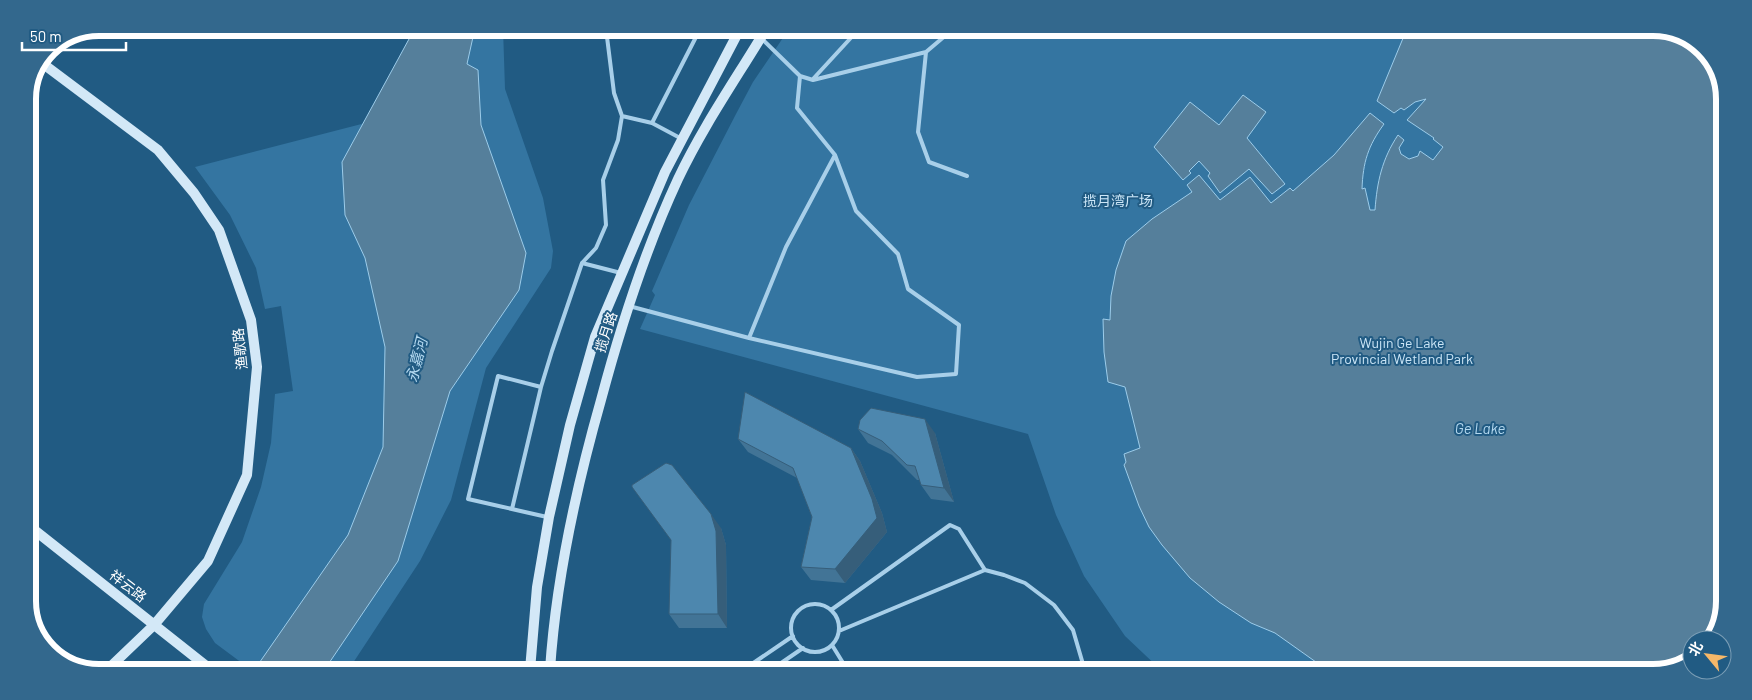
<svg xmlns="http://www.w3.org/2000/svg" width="1752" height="700" font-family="Barlow,'Noto Sans SC',sans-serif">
	<rect width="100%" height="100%" fill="#215b83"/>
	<!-- green -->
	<path fill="#3475a1" d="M456,28H503L505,89L543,198L553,251L551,268L486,368L451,500L420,561L349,669H250L215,643L206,629L202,617L204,604L242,542L261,487L271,443L275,394L293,391L281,306L265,309L256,268L230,215L195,167L439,104Z
		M789,29L1676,31L1710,55L1724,94L1721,624L1709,640H1692V659L1653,672L1162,671L1125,636L1084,576L1056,515L1028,434L640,329L655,295L652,291L689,205L736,114L753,82Z"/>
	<!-- water -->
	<path fill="#557f9b" stroke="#9cccea" d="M415,28H475L467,64L478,70L481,125L526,253L519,290L450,391L398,561L325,669H255L348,535L383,447L385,347L365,258L345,215L342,162Z
		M1406,31H1676L1710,55L1724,94L1721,624L1709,640H1692V659L1653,672H1361L1356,666L1349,672H1330L1275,633L1251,623L1219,602L1190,578L1162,545L1149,527L1139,506L1124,465L1126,462L1124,454L1140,448L1125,387L1108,382L1104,352L1103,319L1110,320L1111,296L1116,270L1126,241L1152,219L1192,192L1187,185L1199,175L1220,200L1250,177L1271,203L1290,188L1293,191L1334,155L1370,113L1384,124C1368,146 1363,162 1362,189L1365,188L1370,210H1375C1377,182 1382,159 1398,135L1404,140L1399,148L1401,154L1409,159L1418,156L1420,151L1433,160L1443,147L1433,139L1434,138L1407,120L1426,99L1415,102L1404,110L1401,108L1394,113L1377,101Z
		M1243,95L1266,112L1247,138L1285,184L1272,194L1249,169L1220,193L1208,176L1210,173L1199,161L1189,171L1191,173L1183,180L1154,147L1190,102L1219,125Z"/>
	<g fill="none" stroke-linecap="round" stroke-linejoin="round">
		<!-- lane -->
		<path stroke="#a8cfe9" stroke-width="4" d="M926,52L918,132L929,162L967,176
			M800,76L813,80L926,52L952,30
			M813,79L859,29
			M622,116L652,123L682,139
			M652,123L696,37L694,29
			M582,263L596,248L606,225L603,180L618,140L622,116L614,93L606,29
			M629,306L749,338L917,377L956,374L959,325L908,289L898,254L856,211L835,155L797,108L800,76L761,38
			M749,338L786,247L835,155
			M541,387L498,376L468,499L547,517
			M512,509L541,387L552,351L582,263L621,273
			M791 628a24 24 0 1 1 48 0a24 24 0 1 1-48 0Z
			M831,610L950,525L959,529L985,570
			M839,631L985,570L1004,575L1025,583L1054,605L1073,630L1085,671
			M832,645L848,671
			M743,670L793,636
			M771,670L803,648"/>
		<!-- secondary -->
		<path stroke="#d3e8f7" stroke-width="10" d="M753,29L761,38
			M42,63L158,150L194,193L219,230L251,320L257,367L247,475L208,561L154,625L108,669
			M28,525L210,669
			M530,670L537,587L549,517L570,425L595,337L665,172L740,29
			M550,670C556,578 576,488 601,400C621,325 645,250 678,179C703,126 736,79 766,29"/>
		<!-- primary -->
		<path stroke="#ebf5fe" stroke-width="12" d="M44,59L53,46"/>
	</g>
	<!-- wall -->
	<path fill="#427496" d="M858,429L935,433L954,502L931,499L921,485L920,480H917L892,455L868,443Z
		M738,439L851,448L860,461L882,513L887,532L845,583L811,580L801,567L812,517L797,478L748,452Z
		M721,528L726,545L727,628H679L669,614Z"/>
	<!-- shaded-wall -->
	<path fill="#365e7a" d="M925,419L935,433L954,502L944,488Z
		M851,448L860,461L882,513L887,532L845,583L835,569Z
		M711,514L721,528L726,545L727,628L718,614Z"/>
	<!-- building -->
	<path fill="#4d87ae" stroke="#365e7a" d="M745,392L851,448L872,499L877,518L835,569L801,567L812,517L793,468L738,439Z
		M871,408L925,419L944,488L921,485L915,466L907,465L882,441L858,429L860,420Z
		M666,463L672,465L711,514L716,531L718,614H669L671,540L632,487V485Z"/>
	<g text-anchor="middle" stroke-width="4" stroke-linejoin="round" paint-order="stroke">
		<!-- park labels -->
		<g font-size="14" fill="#cce6f7" stroke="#215b83">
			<text x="1118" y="206">揽月湾广场</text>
			<text x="1402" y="348">Wujin Ge Lake<tspan x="1402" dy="16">Provincial Wetland Park</tspan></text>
		</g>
		<!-- street labels -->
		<g font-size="14" fill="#fff" stroke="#215b83">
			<text transform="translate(606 332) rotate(-72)" y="5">揽月路</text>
			<text transform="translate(240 349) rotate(-96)" y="5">渔歌路</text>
			<text transform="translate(128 586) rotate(38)" y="5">祥云路</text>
		</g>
		<!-- water labels -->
		<g font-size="15" font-style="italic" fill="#b4d9f0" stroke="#215b83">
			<text transform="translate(417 360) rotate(-76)" y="5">永嘉河</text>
			<text x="1480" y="434">Ge Lake</text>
		</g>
	</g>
	<!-- crop -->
	<path d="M0 0H1752V700H0ZM99 36H1653A63 63 0 0 1 1716 99V601A63 63 0 0 1 1653 664H99A63 63 0 0 1 36 601V99A63 63 0 0 1 99 36Z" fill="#33688d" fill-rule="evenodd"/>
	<path fill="none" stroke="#fff" stroke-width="6" d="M99 36H1653A63 63 0 0 1 1716 99V601A63 63 0 0 1 1653 664H99A63 63 0 0 1 36 601V99A63 63 0 0 1 99 36Z"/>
	<!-- north arrow -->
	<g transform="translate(1707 655) rotate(299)"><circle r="24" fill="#215b83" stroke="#7a9db5"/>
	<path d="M0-4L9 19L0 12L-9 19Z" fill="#f6b869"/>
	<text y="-8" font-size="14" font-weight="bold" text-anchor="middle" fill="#ffffff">北</text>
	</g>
	<!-- scale -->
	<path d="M22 42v8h104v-8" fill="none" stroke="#ffffff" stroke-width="2.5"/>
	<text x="30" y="42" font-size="15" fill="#ffffff" stroke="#215b83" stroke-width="4" paint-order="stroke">50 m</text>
</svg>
